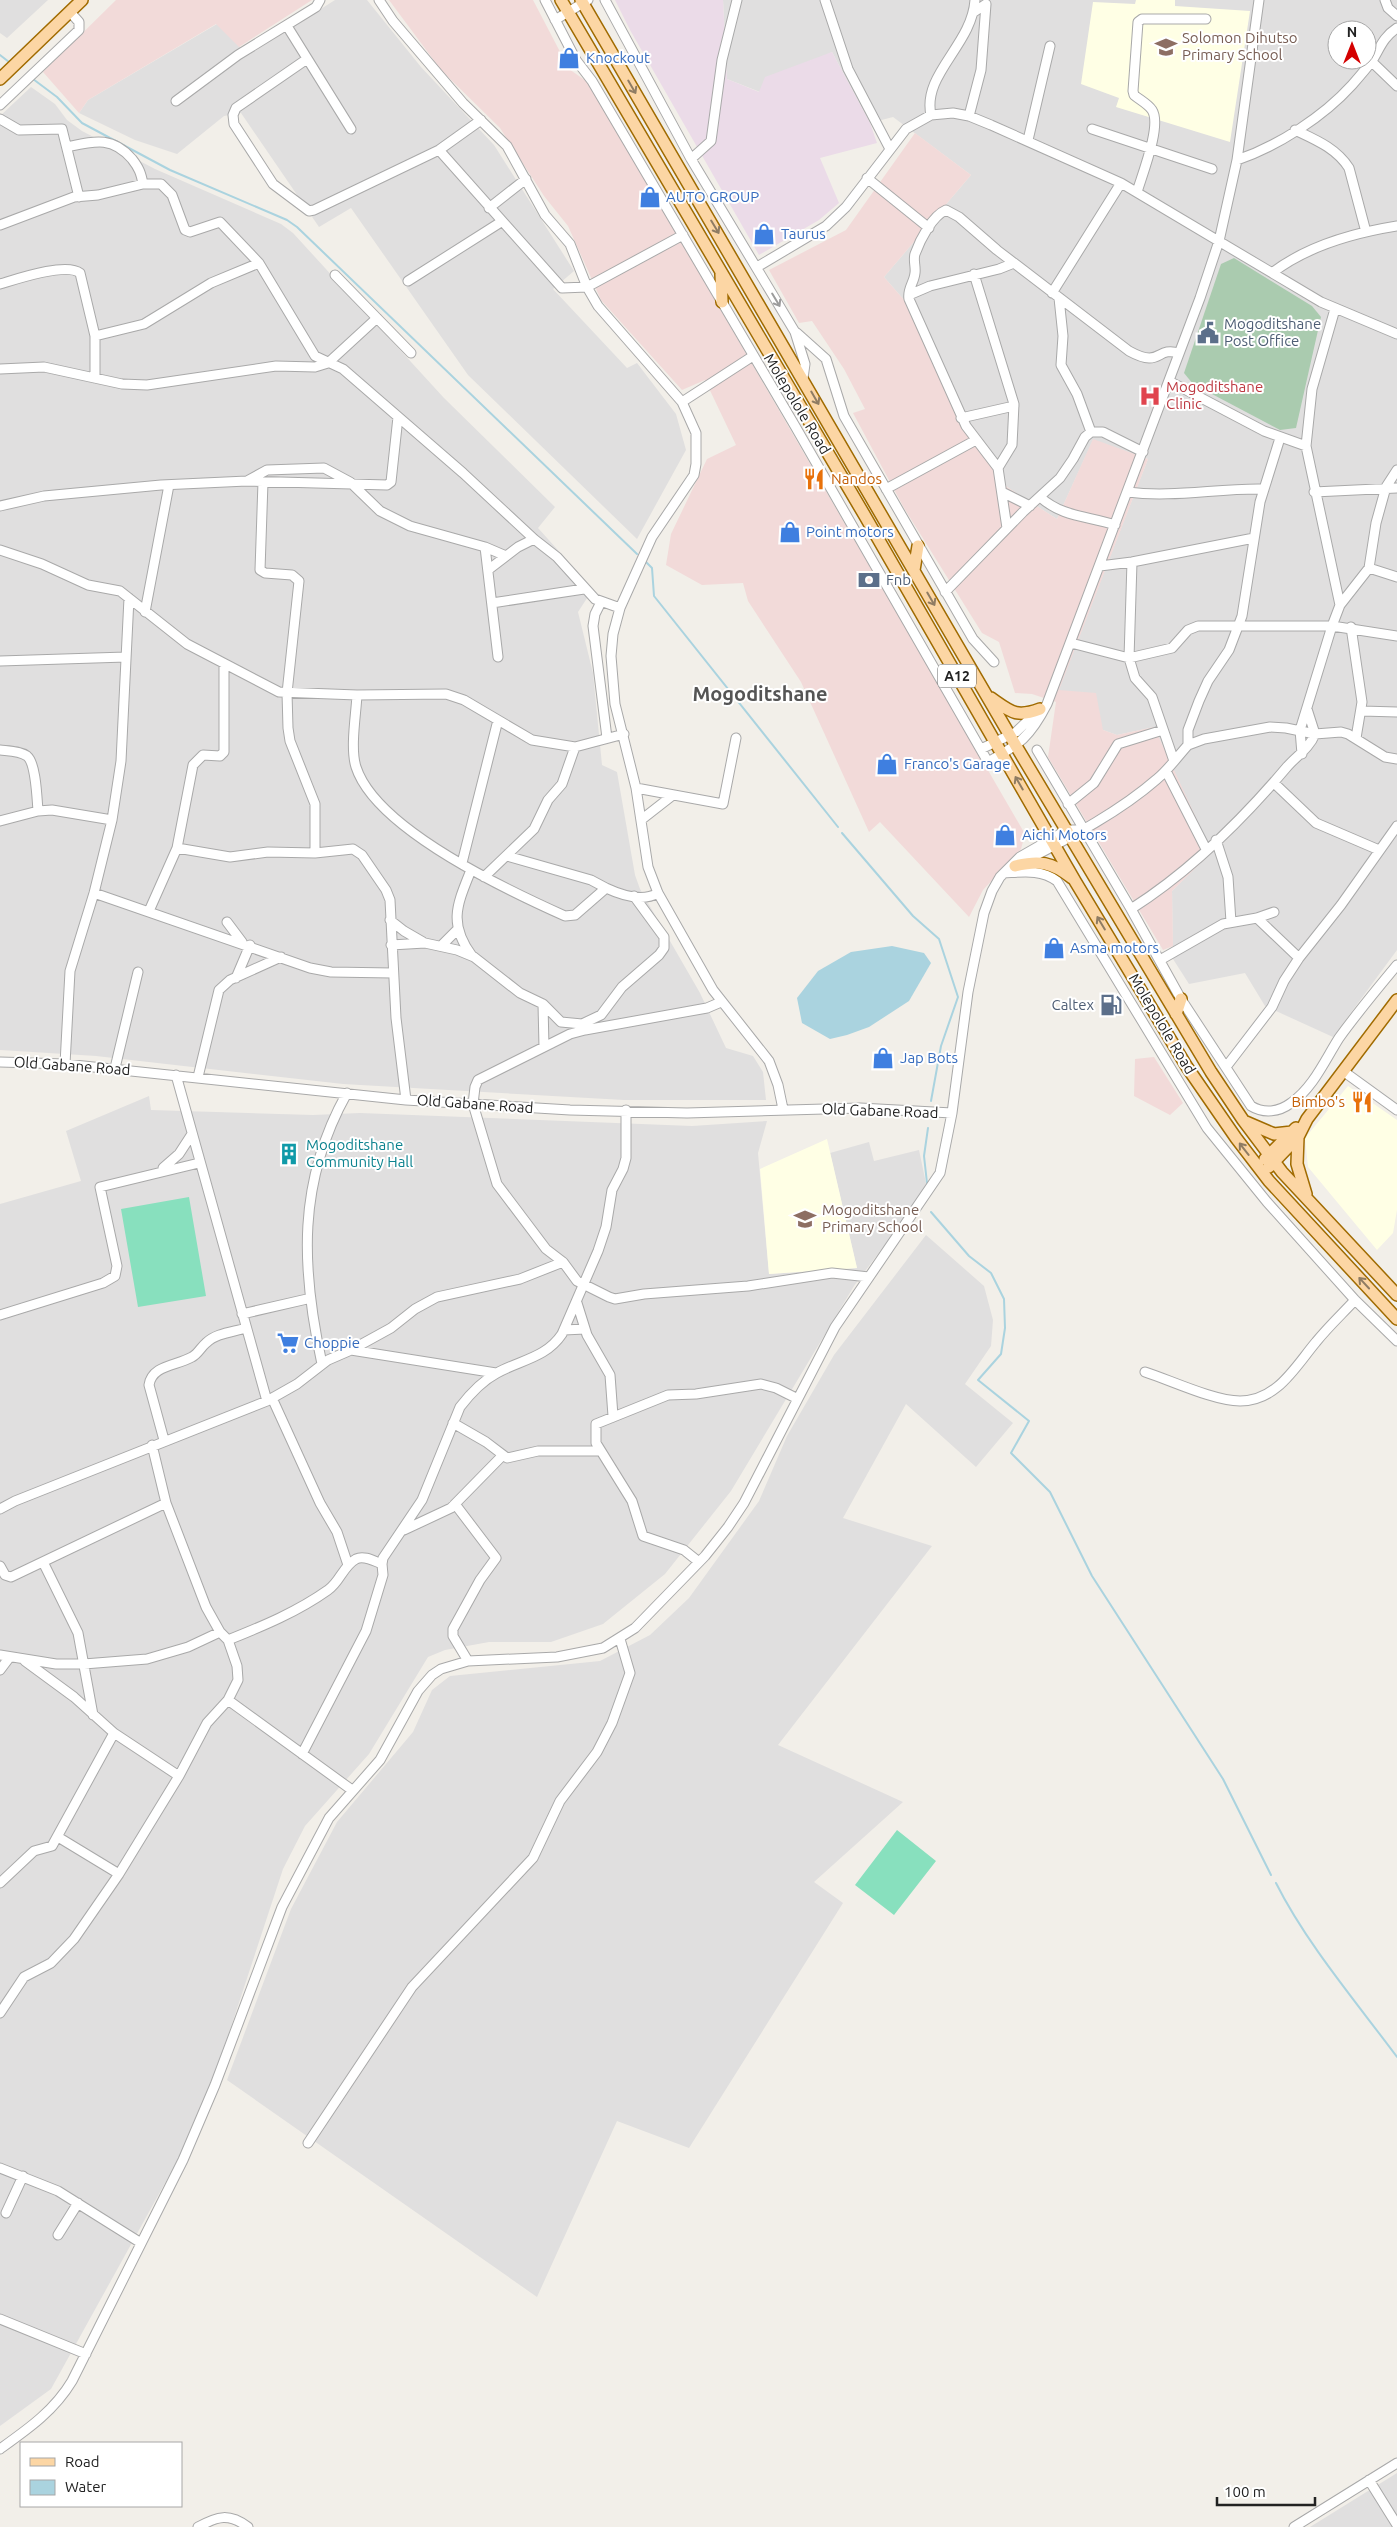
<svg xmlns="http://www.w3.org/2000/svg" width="1397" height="2527" font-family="Ubuntu,sans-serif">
	<rect width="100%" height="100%" fill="#f2efe9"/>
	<!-- residential -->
	<path fill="#e0dfdf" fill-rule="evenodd" d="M0,0H48L7,38L0,33Z
		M335,0H367L421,67L494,145L574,271L553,289L627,368L637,363L676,414L686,450L637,539L468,375L351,208L319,227L241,113L224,116L177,154L135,140L79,113L88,100L217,24L248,55Z
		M723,0H1397V950L1333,1037L1265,1006L1245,973L1189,984L1173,959L1172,891L1211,852L1154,727L1117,735L1103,730L1058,691L1148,459L1093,440L1057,519L1007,487L970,424L925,324L884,277L971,175L893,117L870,123L832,52L760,92L727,79ZM1337,30H1367V60H1337Z
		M31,87L55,104L67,120L82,131L155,169L281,224L293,233L444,398L555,507L538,528L593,589L578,612L593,673L602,765L617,772L635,875L640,889L700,993L726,1048L753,1056L763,1072L766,1100H624L343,1084L96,1056L0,1050V116Z
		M149,1096L151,1110L313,1115L360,1113L692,1126L767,1121L758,1153L769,1274L857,1268L830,1153L869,1142L874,1161L919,1150L927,1188L854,1286L731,1491L665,1574L603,1624L551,1642H489L445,1650L428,1657L369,1754L305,1826L283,1869L201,2118L51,2389L0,2426V1204L81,1181L66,1131Z
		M926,1235L984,1286L993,1320L991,1346L965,1384L1013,1423L976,1467L906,1404L843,1518L932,1546L778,1745L903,1802L814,1882L843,1903L689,2148L617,2121L537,2297L227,2080L291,1909L337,1822L413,1732L432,1690L450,1676L600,1661L650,1635L689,1598L759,1501L787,1436L834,1355Z
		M1397,2473V2527H1310Z"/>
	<!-- commercial -->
	<path fill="#f2dad9" d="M116,0H312L239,47L216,24L88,100L79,113L43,72Z
		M389,0H533L569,69L589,83L1025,834L1021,849L983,890L969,917L880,822L869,832L801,682L748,601L743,583L702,585L666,565L671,534L707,459L736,445L705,380L682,390L601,300L568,226L544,196L500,128L441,70Z
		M915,133L971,175L884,277L925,324L970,424L1007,487L1057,519L1093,439L1148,459L1059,690L1096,693L1103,730L1117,735L1154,727L1212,852L1172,891L1173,946L1163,950L1048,757L1056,702L1032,694L1015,693L999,642L982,633L904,508L853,413L865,409L844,369L812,321L799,323L769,270L846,230Z
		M1154,1057L1183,1103L1170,1115L1134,1096L1135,1059Z"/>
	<!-- industrial -->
	<path fill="#ebdbe8" d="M615,0H723L727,79L759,92L765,77L832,52L870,123L877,143L820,158L839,203L819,220L759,255L630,30Z"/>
	<!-- education -->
	<path fill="#ffffe5" d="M1136,0H1175V6L1250,11L1230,142L1116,107L1119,98L1081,84L1093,2L1135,4Z
		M1348,1086L1397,1120V1210L1393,1233L1377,1250L1308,1167L1305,1138Z
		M827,1139L857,1268L769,1274L760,1169Z"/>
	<!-- cemetery -->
	<path fill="#aacbaf" d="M1234,258L1312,306L1321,317L1296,428L1280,430L1193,384L1184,373L1221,264Z"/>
	<!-- pitch -->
	<path fill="#88e0be" d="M189,1197L206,1296L138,1307L121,1209Z
		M897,1830L936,1861L894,1915L855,1885Z"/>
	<!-- water -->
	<path fill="#aad3df" d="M892,946L924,953L931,963L909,1001L869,1027L847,1035L830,1039L802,1023L797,998L818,971L851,952Z"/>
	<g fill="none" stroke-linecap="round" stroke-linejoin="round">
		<!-- stream -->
		<path stroke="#aad3df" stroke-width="2" d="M0,55L9,62
			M33,79L57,97L82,123L170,170L287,220L297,227L637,554
			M646,562L652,568L654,596L838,827
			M842,833L913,916L939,939L958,997L941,1046L931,1101
			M927,1183L924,1156L928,1128
			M931,1212L969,1256L991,1273L1004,1299L1005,1328L1001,1354L978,1380L1029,1421L1011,1453L1050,1492L1092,1576L1223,1779L1271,1875
			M1276,1883C1306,1943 1357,2003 1397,2057"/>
		<!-- minor casing -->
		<g stroke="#a9a9a9" stroke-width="11">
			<path id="minor" d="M379,0L393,21L463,103L507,146L545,215L570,244L587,287L598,306L682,402L696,433V464L694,475L652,537L620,608L613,634L611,656L615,704L636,788L648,867L658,893L713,990L769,1061L778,1085L783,1109
				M545,0L576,60L592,81L795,426L988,762C1020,744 1030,737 1047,704L1200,298L1219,241L1237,160L1259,0
				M605,0L691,159L795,332L805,364L803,378
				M825,0L848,69L890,149
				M1385,0L1388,8L1397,16
				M555,20L588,0
				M287,26L351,129
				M307,59L236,108L233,115L234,124L273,184L309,211L314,210L439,150L481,120
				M1371,61L1397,86
				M176,101L238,55L316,7L320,0
				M0,105L79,30V22L70,12
				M931,115C922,74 972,45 975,0
				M969,116L981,70L986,4L974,12
				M0,119L19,130L62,129L79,197
				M1092,129L1212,169
				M1295,130C1316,140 1336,148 1349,168L1366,232
				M1028,140L1050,46
				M67,147C95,141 112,136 132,159C139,168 141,173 143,184
				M439,150L562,288L587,287L683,235
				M691,159L711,141L722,60L737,0
				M1237,160C1278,146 1323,117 1352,85C1359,77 1366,69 1372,61C1380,48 1383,37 1397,28
				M867,178L929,228
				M1137,192C1142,175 1162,125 1152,110C1148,104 1140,100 1134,95L1133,91L1138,22L1142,19H1206
				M489,208L526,179
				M0,225L74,197L98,195L143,184H161L172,195L185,230L190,232L220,222L259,263L315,356L343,369L463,473L534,539L557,557L595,599L620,608
				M757,267L826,226L846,207L906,129L931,115L953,113L969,116L991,125L1121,183L1321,302L1397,334
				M1272,273C1307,246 1353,233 1397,226
				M974,274L1014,404L1012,445L998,468
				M335,275L411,353
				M408,281L501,222
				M0,284C17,279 66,262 80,273L95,336V378
				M1052,293L1121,183
				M909,295L930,286L999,269L1014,263
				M1059,298L1063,336L1061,365L1077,394L1091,432
				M1335,309L1312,389L1306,446L1340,605
				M797,333L826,359L844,416L973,639L994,662
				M95,336L144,324L211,283L259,263
				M0,369L44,367L122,384L147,385L276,366L315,367L328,363L377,318
				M1169,381L1264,431L1306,446
				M682,402L753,356
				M961,418L1014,406
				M1280,438L1260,502L1242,616L1229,650L1208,681L1199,701L1188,730V745L1204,739L1270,727L1286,728L1315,734L1341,732L1348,734L1385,757L1397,759
				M1397,470L1386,487L1376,523L1369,568L1397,577
				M247,481L267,470L324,468L350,482L380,511L410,526L485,547L506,556
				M263,482L260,570L265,573L292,575L299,581L287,693L288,728L290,741L315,804V853
				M886,489L976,440
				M1002,492L1030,506
				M1128,492C1172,498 1218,488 1263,489
				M1314,492L1397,488
				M1040,497C1062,517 1088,516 1115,525
				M0,506L44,496L161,485L247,481L387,485L391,482L398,417
				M1007,528L998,468L966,426L909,299C907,289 914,283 915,273C916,267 913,260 915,254C920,240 932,216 946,210L959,217L997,250L1129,351C1162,369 1155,346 1179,353
				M485,547L498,657
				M0,550L42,564L88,585L120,591L187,644L279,692L357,695L446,694L464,700L532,740L575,747L624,734
				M1132,562L1129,658L1135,678L1152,697L1174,761
				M1100,566L1132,562L1254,538
				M488,570L518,547L534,539
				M945,592L1023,512L1060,478L1073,459L1085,437L1091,432H1103L1143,452
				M601,602L595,614L593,626L607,738
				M492,603L584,589
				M145,612L169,485
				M1351,627L1362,702L1356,738
				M1071,643L1129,658L1172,648L1188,630L1198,626H1332L1397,636
				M0,661L126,657
				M357,695C356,715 350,748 356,767C376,829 509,891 565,916L575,915L606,888C621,895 643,902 658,893
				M1362,711L1397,712
				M981,749L1016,732L1039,710
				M0,750C9,751 20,751 27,756C36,763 37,799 38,811
				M1037,750L1131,909L1181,999L1251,1106C1264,1114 1279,1112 1291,1103C1313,1088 1325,1060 1339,1038C1357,1013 1377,989 1397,965
				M1302,754L1300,730L1332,626L1340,605L1369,568
				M1166,771L1206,849
				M1274,783L1316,823L1379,850
				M636,788L723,804L736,738
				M1068,804L1094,783L1118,744L1163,730
				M641,820L673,795
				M0,821L38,811L52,810L112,820
				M1216,840L1228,877L1231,922
				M177,848L230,857L268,852L315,853L353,849L362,855L386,890L390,900L396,1018L406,1100
				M507,856L591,880L606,888
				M1023,862C1069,838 1118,813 1157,779C1169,769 1178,756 1188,745
				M462,863L498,720
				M471,870C457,905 448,923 472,956
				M1004,873C1023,872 1041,869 1057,881L1207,1128L1267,1202L1355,1300L1397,1341
				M484,877L534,829L548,800L562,784L575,747
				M94,893L310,968L331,972L392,973
				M1131,909C1189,872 1242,820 1286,768C1296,756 1309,749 1315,734L1307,709
				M149,911L177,848L193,765L203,755L220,756L224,752V664
				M1257,918L1299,958
				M390,920L404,931L423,942
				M227,922L242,942
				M391,945L425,943L457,950L474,957L520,993L543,1004L561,1022L582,1024L601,1015L622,987L659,955L664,948V937L634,896
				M441,946L457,930
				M1160,960L1223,924L1257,918L1274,912
				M236,978L250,945
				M721,1002L707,1008L585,1030L570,1034L478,1080L475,1087L473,1104L497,1184L546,1249L563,1262L577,1281L609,1297L615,1299L644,1294L748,1286L832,1273L869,1277
				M543,1004L544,1047
				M0,1062L65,1064L406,1100L570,1110L687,1113L860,1108L952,1113
				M65,1064L70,971L94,893L112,820L121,761L129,598
				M1226,1067L1272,1007L1284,981L1299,958L1341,905L1397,826
				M115,1068L138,972
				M1343,1071L1397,1110
				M176,1075L267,1401
				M198,1077L219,990L230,980L281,957
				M163,1168L179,1154L192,1134
				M577,1303L587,1335L610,1375L613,1416
				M242,1314L307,1299
				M0,1315L103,1283L115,1276L117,1266L100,1187L199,1163
				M564,1330L585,1329
				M351,1350L496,1373
				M322,1364C301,1268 297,1182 347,1093
				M1145,1372C1170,1380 1214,1401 1240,1401C1277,1401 1295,1367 1316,1342C1328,1327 1342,1314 1355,1300
				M272,1398L320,1503L337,1532L348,1565
				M453,1423L486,1442L507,1458L538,1451H600
				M164,1440L149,1385C152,1365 176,1366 192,1357C198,1354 201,1347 206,1343C216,1333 233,1332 246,1328
				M455,1504L496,1558L480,1580L453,1629V1636L468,1661
				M0,1509L15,1501L267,1401L297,1384L328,1360L351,1350L391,1328L415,1309L437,1297L520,1279L563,1262
				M404,1530L451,1508L502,1456
				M43,1562L78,1633L93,1715
				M699,1562L684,1550L643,1536L632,1501L596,1443V1424L668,1395L696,1394L761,1384L776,1388L796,1398
				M0,1566L5,1575L11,1577L166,1503
				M228,1640C263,1626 297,1612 328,1590C340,1582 343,1566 356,1559C364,1555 374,1561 382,1564
				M0,1655L56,1664H84L147,1659L188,1647L220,1632
				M25,1661L74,1697L114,1733L179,1776
				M0,1670L9,1658
				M228,1700L352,1790
				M302,1754L366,1631L383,1575L382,1564L383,1558L422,1500L460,1407C470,1394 482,1381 497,1373C520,1360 546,1358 562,1334L598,1251L606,1227L612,1190L623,1169L626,1158V1110
				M58,1837L119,1874
				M0,1883L34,1851L52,1846L114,1733
				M0,2013L24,1977L51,1963L74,1939L119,1874L179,1776L207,1723L228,1700L238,1680L237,1666L228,1640L220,1632L206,1607L166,1503L152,1445
				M308,2143L412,1987L533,1858L560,1801L597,1752L612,1723L630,1673L620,1639
				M0,2168L58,2191L141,2243
				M6,2213L23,2176
				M58,2235L78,2203
				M0,2319L86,2354
				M0,2449C28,2429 54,2411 72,2381L183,2160L215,2085L282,1907L329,1818L380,1760L418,1691L432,1675L441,1669L468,1661L557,1657L603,1648L635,1628L705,1556L728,1527L744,1503L835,1327L940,1173L952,1113L968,992L984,913L992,891L1000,877L1020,857L1067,830H1080
				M1369,2480L1397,2525
				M198,2527C218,2516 229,2513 248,2527
				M1294,2527L1397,2463"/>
		</g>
		<!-- major casing -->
		<g stroke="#a06b00" stroke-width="14">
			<path id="major" d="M561,0L865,516L1075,881L1187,1067L1236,1138L1269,1181L1397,1319
				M581,0L1016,746L1211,1072L1243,1120L1282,1172L1397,1295
				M0,79L82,0
				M721,274L722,302
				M914,570L918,546
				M991,698C1011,712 1016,718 1040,709
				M1015,866C1039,860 1052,862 1072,878
				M1176,1014L1181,999
				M1246,1122L1274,1134L1292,1132
				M1298,1137L1297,1164L1306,1194
				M1265,1159L1296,1128
				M1269,1167L1298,1137L1307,1119L1397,1000"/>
		</g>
		<!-- minor -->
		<use href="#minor" stroke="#fff" stroke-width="9"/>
		<!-- major -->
		<use href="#major" stroke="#fcd6a4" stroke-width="11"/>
	</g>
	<!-- one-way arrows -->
	<defs><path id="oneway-shaft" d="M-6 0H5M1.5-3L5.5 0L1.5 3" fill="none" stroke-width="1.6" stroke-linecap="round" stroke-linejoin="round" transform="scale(1.25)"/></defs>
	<g stroke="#8f7c63">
		<use href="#oneway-shaft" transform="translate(632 87) rotate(60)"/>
		<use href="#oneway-shaft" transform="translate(715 227) rotate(59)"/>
		<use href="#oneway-shaft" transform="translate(815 398) rotate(60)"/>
		<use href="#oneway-shaft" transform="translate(931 599) rotate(60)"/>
		<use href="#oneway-shaft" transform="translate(1019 783) rotate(-120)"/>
		<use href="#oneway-shaft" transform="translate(1101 923) rotate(-121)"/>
		<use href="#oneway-shaft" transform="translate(1244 1149) rotate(-128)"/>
		<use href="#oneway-shaft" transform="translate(1364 1283) rotate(-133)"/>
	</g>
	<use stroke="#9c9c9c" href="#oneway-shaft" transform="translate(776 300) rotate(59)"/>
	<!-- icons -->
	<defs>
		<g id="school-bare" transform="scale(1.725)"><path d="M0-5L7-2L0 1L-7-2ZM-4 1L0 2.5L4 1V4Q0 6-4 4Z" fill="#8d6e63" stroke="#fff" stroke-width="2.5" paint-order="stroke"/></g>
		<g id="shop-bare" transform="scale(1.725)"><path d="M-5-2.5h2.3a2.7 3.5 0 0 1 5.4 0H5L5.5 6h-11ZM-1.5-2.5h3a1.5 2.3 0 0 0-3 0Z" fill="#3f7fe0" stroke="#fff" stroke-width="2.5" paint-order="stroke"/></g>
		<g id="civic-bare" transform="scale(1.725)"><path d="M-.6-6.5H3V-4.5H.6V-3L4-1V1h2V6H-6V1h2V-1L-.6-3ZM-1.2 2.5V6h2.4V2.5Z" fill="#5c6f8a" stroke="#fff" stroke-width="2.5" paint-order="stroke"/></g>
		<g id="hospital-bare" transform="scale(1.725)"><path d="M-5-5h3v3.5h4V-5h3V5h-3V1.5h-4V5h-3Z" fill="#e0444e" stroke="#fff" stroke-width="2.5" paint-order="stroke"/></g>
		<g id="restaurant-bare" transform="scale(1.725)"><path d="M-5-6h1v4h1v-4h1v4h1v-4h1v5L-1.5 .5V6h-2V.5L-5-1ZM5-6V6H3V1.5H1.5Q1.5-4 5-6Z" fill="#e8710a" stroke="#fff" stroke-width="2.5" paint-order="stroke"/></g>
		<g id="bank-bare" transform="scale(1.725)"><path d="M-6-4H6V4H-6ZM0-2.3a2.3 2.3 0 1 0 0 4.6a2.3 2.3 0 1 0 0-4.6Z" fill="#5c6f8a" stroke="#fff" stroke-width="2.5" paint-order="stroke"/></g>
		<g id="fuel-bare" transform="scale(1.725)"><path d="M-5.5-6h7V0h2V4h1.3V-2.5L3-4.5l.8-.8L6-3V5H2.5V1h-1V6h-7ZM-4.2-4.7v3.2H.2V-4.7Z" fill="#5c6f8a" stroke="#fff" stroke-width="2.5" paint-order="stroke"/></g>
		<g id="building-bare" transform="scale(1.725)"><path d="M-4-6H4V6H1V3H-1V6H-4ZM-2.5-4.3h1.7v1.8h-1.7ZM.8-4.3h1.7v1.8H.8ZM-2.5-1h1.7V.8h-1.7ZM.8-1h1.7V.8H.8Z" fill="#0f9aa8" stroke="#fff" stroke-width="2.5" paint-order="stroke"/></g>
		<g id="supermarket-bare" transform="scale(1.725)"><path d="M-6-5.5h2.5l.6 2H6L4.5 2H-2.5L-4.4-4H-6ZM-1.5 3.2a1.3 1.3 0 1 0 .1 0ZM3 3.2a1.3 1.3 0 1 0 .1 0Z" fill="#3f7fe0" stroke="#fff" stroke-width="2.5" paint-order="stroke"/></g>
	</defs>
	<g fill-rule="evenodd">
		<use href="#school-bare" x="1166" y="47"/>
		<use href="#shop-bare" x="569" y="58"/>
		<use href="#shop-bare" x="650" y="197"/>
		<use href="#shop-bare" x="764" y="234"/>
		<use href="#civic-bare" x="1208" y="333"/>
		<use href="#hospital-bare" x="1150" y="396"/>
		<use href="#restaurant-bare" x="814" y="479"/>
		<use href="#shop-bare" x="790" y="532"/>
		<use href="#bank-bare" x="869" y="580"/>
		<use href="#shop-bare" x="887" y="764"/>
		<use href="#shop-bare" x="1005" y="835"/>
		<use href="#shop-bare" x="1054" y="948"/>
		<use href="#fuel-bare" x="1111" y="1005"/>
		<use href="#shop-bare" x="883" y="1058"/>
		<use href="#restaurant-bare" x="1362" y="1102"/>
		<use href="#building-bare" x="289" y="1154"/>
		<use href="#school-bare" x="805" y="1219"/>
		<use href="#supermarket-bare" x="288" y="1343"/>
	</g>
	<g text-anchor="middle" stroke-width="4" stroke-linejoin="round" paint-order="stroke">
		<!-- shield labels -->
		<rect fill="#fff" stroke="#646464" stroke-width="1" x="938" y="664.5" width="38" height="23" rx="4"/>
		<g font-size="14" font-weight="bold" fill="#222">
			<text x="957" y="681">A12</text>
		</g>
		<!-- education labels -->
		<g font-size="15" fill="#785e54" stroke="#fff" text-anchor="start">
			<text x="1182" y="43">Solomon Dihutso<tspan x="1182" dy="17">Primary School</tspan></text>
			<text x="822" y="1215">Mogoditshane<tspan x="822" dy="17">Primary School</tspan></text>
		</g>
		<!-- shop labels -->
		<g font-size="15" fill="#366cbe" stroke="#fff" text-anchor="start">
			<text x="586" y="63">Knockout</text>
			<text x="666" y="202">AUTO GROUP</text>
			<text x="781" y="239">Taurus</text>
			<text x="806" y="537">Point motors</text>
			<text x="904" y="769">Franco's Garage</text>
			<text x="1022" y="840">Aichi Motors</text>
			<text x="1070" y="953">Asma motors</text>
			<text x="900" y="1063">Jap Bots</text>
			<text x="304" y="1348">Choppie</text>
		</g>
		<!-- service labels -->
		<g font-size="15" fill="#4e5e75" stroke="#fff" text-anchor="start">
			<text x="1224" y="329">Mogoditshane<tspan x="1224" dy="17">Post Office</tspan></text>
			<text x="886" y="585">Fnb</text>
			<text x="1094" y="1010" text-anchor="end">Caltex</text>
		</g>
		<!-- health labels -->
		<g font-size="15" fill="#be3a42" stroke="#fff" text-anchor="start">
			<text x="1166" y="392">Mogoditshane<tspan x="1166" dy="17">Clinic</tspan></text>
		</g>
		<!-- street labels -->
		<g font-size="15" fill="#222" stroke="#fff">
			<text transform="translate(797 404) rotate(59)" y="5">Molepolole Road</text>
			<text transform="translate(1162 1024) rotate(59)" y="5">Molepolole Road</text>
			<text transform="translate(72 1066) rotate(4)" y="5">Old Gabane Road</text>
			<text transform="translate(475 1104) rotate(4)" y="5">Old Gabane Road</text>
			<text transform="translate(880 1111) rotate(2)" y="5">Old Gabane Road</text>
		</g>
		<!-- food labels -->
		<g font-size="15" fill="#c56008" stroke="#fff" text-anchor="start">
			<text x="831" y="484">Nandos</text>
			<text x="1345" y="1107" text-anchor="end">Bimbo's</text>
		</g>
		<!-- culture labels -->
		<g font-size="15" fill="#0d838f" stroke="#fff" text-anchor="start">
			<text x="306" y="1150">Mogoditshane<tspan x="306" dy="17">Community Hall</tspan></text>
		</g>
		<!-- district labels -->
		<g font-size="20" font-weight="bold" fill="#555" stroke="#fff">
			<text x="760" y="701">Mogoditshane</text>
		</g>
	</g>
	<!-- legend -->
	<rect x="20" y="2442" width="162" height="65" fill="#ffffff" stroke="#a7a7a7"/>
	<rect x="30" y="2458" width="25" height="8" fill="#fcd6a4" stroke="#a7a7a7"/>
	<text x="65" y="2467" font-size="15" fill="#222222">Road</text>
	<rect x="30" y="2480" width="25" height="15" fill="#aad3df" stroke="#a7a7a7"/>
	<text x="65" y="2492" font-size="15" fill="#222222">Water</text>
	<!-- north arrow -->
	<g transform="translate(1352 45)"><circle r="24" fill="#ffffff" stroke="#a7a7a7"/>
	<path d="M0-4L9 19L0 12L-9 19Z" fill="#d40000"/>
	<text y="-8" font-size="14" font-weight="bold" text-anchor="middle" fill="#222222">N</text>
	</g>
	<!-- scale -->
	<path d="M1217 2497v8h98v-8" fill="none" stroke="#222222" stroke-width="2.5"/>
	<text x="1224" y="2497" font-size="15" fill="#222222" stroke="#ffffff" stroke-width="4" paint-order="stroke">100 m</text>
</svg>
